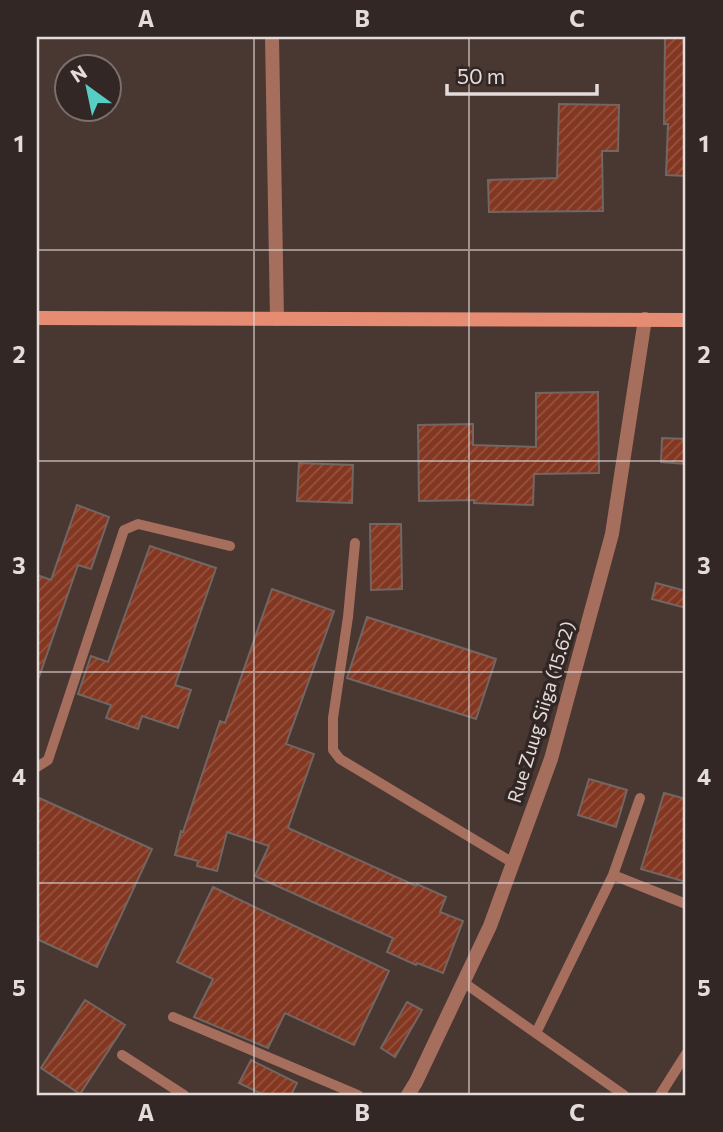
<svg xmlns="http://www.w3.org/2000/svg" width="723" height="1132" font-family="Commissioner,sans-serif">
	<defs>
		<pattern id="building-hatch" width="6" height="6" patternUnits="userSpaceOnUse" patternTransform="scale(1.75)"><rect width="6" height="6" fill="#833721"/><path d="M-1 1l2-2M0 6l6-6M5 7l2-2" fill="none" stroke="#945341"/></pattern>
	</defs>
	<rect width="100%" height="100%" fill="#3c312e"/>
	<!-- built -->
	<path fill="#493732" fill-rule="evenodd" d="M37,37H686V1095H37ZM66,66H108V108H66Z"/>
	<!-- building -->
	<path fill="url(#building-hatch)" stroke="#726663" stroke-width="2" d="M665,37H686V176L666,175L668,124H664Z
		M559,104L619,105L618,151H602L603,211L489,212L488,180L557,178Z
		M598,392L599,473L534,474L533,505L474,503V500L419,501L418,425L473,424V445L536,447V393Z
		M662,438L686,439V464L661,462Z
		M299,463L353,465L352,503L297,501Z
		M77,505L109,517L91,569L78,565L39,677L37,676V575L51,580Z
		M370,524H401L402,589L371,590Z
		M150,546L216,568L175,685L191,690L178,728L142,716L138,729L106,718L111,705L78,694L91,656L108,662Z
		M656,583L686,591V608L652,599Z
		M272,589L334,611L286,744L314,754L288,828L416,886L417,884L446,897L440,912L463,921L443,973L417,963L416,965L387,952L393,938L255,876L269,846L227,832L217,871L197,866L198,861L175,855L181,831L183,832L220,721L225,723Z
		M367,617L496,659L476,719L347,678Z
		M589,779L627,790L616,827L578,815Z
		M664,793L686,799V882L641,869Z
		M37,797L152,849L97,967L37,939Z
		M213,887L389,971L354,1045L285,1013L268,1048L194,1017L213,979L177,962Z
		M85,1000L125,1025L80,1094L41,1068Z
		M407,1002L422,1010L395,1057L381,1048Z
		M251,1060L297,1083L291,1095H264L239,1083Z"/>
	<g fill="none" stroke-linecap="round" stroke-linejoin="round">
		<!-- lane -->
		<path stroke="#a66e5d" stroke-width="10" d="M355,543L348,617L333,718V750L340,759L513,863
			M37,767L48,760L124,530L138,524L230,546
			M613,875L686,904
			M463,982L624,1095
			M173,1017L358,1095
			M536,1033L613,875L640,798
			M122,1055L184,1095
			M660,1095L686,1054"/>
		<!-- street -->
		<path stroke="#a66e5d" stroke-width="14" d="M272,37L277,319
			M408,1095L416,1082L490,926L551,759L612,534L645,319"/>
		<!-- secondary -->
		<path stroke="#e68c73" stroke-width="14" d="M37,318L686,320"/>
	</g>
	<!-- grid -->
	<path fill="none" stroke="#e3dcda" stroke-width="2" stroke-opacity="0.55" d="M254,37V1095M469,37V1095M37,250H686M37,461H686M37,672H686M37,883H686"/>
	<g text-anchor="middle" stroke-width="7" stroke-linejoin="round" paint-order="stroke">
		<!-- street labels -->
		<g font-size="19" fill="#e3dcda" stroke="#322724">
			<text transform="translate(541 712) rotate(-73)" y="7">Rue Zuug Siiga (15.62)</text>
		</g>
	</g>
	<!-- border -->
	<rect width="723" height="1132" fill="none" stroke="#322724" stroke-width="77"/>
	<!-- north arrow -->
	<g transform="translate(88 88) rotate(327)"><circle r="33" fill="#322724" stroke="#796f6d" stroke-width="2"/>
	<path d="M0-5L12 26L0 18L-12 26Z" fill="#56cec3"/>
	<text y="-10" font-size="19" font-weight="bold" text-anchor="middle" fill="#e3dcda">N</text>
	</g>
	<!-- scale -->
	<path d="M447 84v10h150v-10" fill="none" stroke="#e3dcda" stroke-width="3.5"/>
	<text x="457" y="84" font-size="21" fill="#e3dcda" stroke="#322724" stroke-width="5" paint-order="stroke">50 m</text>
	<rect x="38" y="38" width="646" height="1056" fill="none" stroke="#e3dcda" stroke-width="2.5"/>
	<g font-size="23" text-anchor="middle" font-weight="bold" fill="#e3dcda">
		<text x="146" y="27">A</text>
		<text x="362" y="27">B</text>
		<text x="577" y="27">C</text>
		<text x="19" y="152">1</text>
		<text x="704" y="152">1</text>
		<text x="19" y="363">2</text>
		<text x="704" y="363">2</text>
		<text x="19" y="574">3</text>
		<text x="704" y="574">3</text>
		<text x="19" y="785">4</text>
		<text x="704" y="785">4</text>
		<text x="19" y="996">5</text>
		<text x="704" y="996">5</text>
		<text x="146" y="1121">A</text>
		<text x="362" y="1121">B</text>
		<text x="577" y="1121">C</text>
	</g>
</svg>
